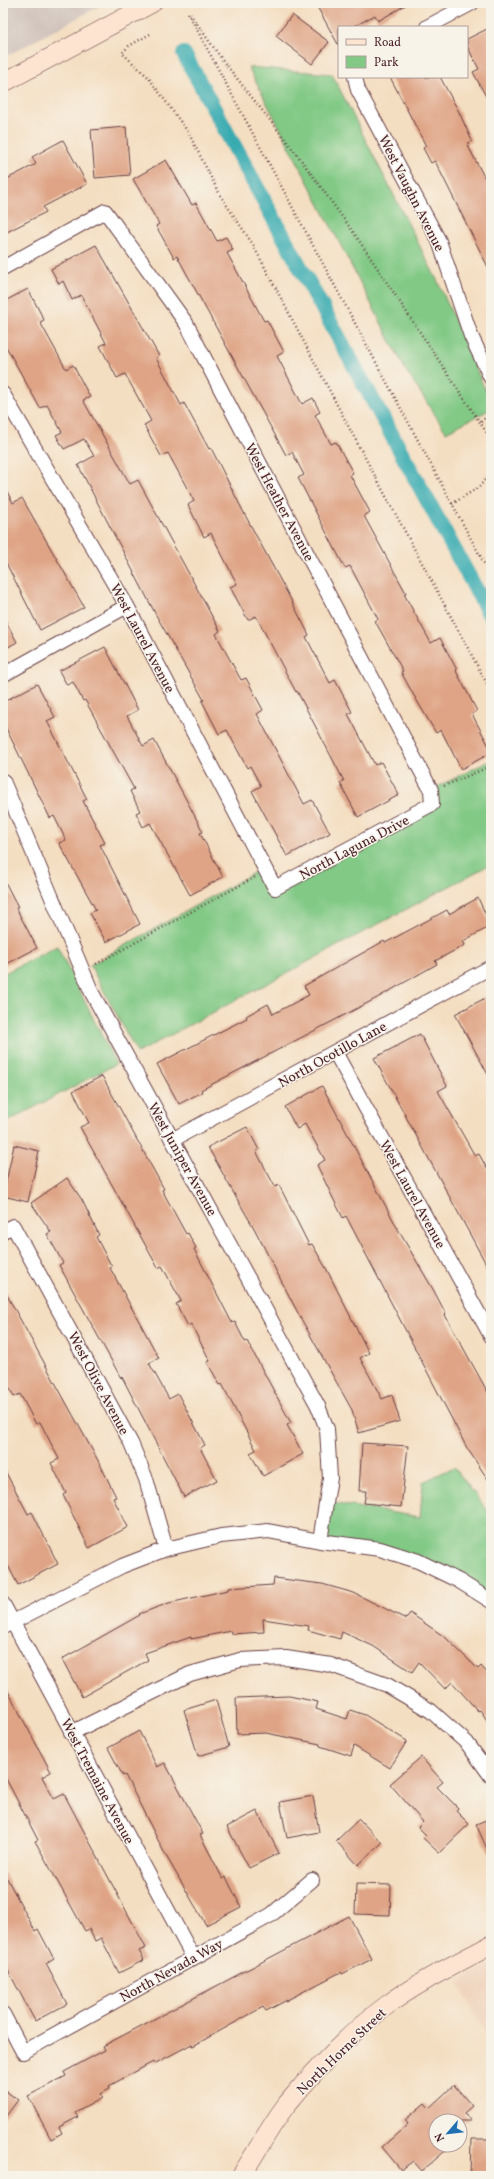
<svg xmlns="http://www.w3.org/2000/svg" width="494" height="2179" font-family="Vollkorn,serif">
	<rect width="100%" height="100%" fill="#f7f3e8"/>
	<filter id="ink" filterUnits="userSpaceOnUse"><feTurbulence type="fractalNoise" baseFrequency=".025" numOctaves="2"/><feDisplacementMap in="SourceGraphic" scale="8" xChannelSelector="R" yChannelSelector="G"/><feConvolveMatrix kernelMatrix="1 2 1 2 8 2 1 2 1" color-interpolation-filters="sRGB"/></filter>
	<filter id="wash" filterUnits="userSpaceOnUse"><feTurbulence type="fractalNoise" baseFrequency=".012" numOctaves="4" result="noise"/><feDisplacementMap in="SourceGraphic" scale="16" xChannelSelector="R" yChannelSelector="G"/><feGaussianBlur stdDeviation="0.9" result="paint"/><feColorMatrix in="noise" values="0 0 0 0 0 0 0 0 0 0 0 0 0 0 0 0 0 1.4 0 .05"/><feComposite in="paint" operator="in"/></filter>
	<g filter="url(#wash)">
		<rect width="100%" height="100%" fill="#f4dec1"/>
		<!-- built -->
		<path fill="#efd1ba" d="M491,1964V2044L458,1982Z"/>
		<!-- industrial -->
		<path fill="#cfc1ba" d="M3,3H105L3,58Z"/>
		<!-- green -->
		<path fill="#81c985" stroke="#667458" d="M248,67L332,74L438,282L491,403V409L446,432L405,369Z
			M491,760V864L137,1053L90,965L264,867L275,888L432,804L431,790Z
			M57,946L116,1064L3,1124V974Z
			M454,1467L491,1515V1601L380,1549L320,1541L326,1502L420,1517L423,1482Z"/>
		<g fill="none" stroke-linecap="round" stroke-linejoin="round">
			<!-- canal -->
			<path stroke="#38abb1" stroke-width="16" d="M184,54L491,617"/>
		</g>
		<g id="blocks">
			<!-- building -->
			<path fill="#dfa486" d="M315,3H409L378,21L375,15L353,27H339V46Z
				M292,15L329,42L312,64L276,36Z
				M491,27V106L473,72L479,69L467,46V39Z
				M390,77H440L459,112L472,141L467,144L491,190V273L435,161L431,163L423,148L426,146Z
				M126,127L130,175L95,178L91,130Z
				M63,140L87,184L43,207L46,212L3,234V181L36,164L32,157Z
				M166,160L192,205L196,203L217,241L226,237L233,250L227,253L264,321L267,320L284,352L277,356L302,404L313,398L320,412L315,415L331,444L336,442L353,473L350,475L370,512L364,516L406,593L404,594L431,643L440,638L457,670L456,671L477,711L472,714L491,750V753L461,769L441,730L436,733L413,694L401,672L403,671L375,621L378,619L350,566L345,568L298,478L304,475L292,452L286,455L177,256L174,258L156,226L159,224L133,179Z
				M96,245L159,356L156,358L181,405L184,403L209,449L211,448L245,515L290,598L309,635L306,637L330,683L335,680L352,712L348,714L375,765L381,762L399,795L358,817L340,783L344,781L297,691L296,692L256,616L248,620L230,587L237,584L211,533L204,537L188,505L194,501L168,453L161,456L144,425L151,421L125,374L117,378L100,346L106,343L81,295L72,300L63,281L59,284L51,269Z
				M28,289L44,320L40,322L66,369L73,365L90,397L83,400L130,484L138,480L220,631L216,634L241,680L246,678L263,710L257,714L304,804L312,800L330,833L287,856L252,791L261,786L250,766L247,768L227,730L219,734L202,701L204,700L156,615L78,465L94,456L84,439L64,449L56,435L62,432L47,405L40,408L3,341V302Z
				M3,484L13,503L22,498L84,607L40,630L3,557Z
				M3,616L17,642L3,650Z
				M105,647L138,710L127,716L143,746L154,740L188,803L203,832L200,833L223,877L190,895L150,823L143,827L136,813L140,811L130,791L134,789L85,700L83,701L73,682L67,685L59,671Z
				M37,684L55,717L47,721L87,799L83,801L105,843L100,845L140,924L106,942L90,913L96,910L59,843L66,840L54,816L50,818L3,722V702Z
				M3,878L18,907L16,908L37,948L3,966Z
				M478,898L491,926L463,941L465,945L435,961L437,964L377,998L201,1090L202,1092L179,1104L157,1064L247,1018L246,1016L268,1004L273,1014L309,995L304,986L384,941L385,943L447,910L449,914Z
				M491,995V1080L455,1014Z
				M420,1034L447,1086L438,1091L475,1156L479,1154L491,1176V1273L374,1058Z
				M102,1076L164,1189L162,1190L186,1234L188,1233L196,1248L194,1249L232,1323L235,1322L245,1342L247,1341L291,1423L287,1425L303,1454L263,1476L250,1453L256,1450L222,1384L220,1385L207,1362L210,1361L191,1324L188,1326L176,1304L181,1301L162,1266L158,1268L80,1127L89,1123L73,1091Z
				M322,1086L400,1233L434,1291L446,1314L445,1315L491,1398V1484L467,1448L346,1216L343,1218L331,1194L317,1165L325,1160L305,1124L297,1129L285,1107Z
				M247,1127L259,1150L256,1151L275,1187L279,1185L309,1245L312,1244L327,1270L369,1353L360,1358L382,1399L392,1395L400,1421L359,1433L352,1410L299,1315L254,1228L237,1199L208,1147Z
				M14,1145L39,1151L28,1202L3,1196Z
				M67,1178L82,1200L99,1235L96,1237L112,1267L110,1268L159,1358L149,1363L169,1399L178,1394L205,1445L200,1448L217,1480L184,1497L122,1377L121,1378L59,1265L63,1263L47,1234L51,1232L31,1203Z
				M3,1288L101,1466L116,1497L113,1498L128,1527L89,1548L63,1495L66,1493L51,1463L59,1459L40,1422L36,1424L20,1394L14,1397L3,1376Z
				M362,1443L408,1446L401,1507L364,1503L366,1491H359Z
				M3,1467L28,1514L32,1512L58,1564L18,1585L3,1556Z
				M274,1578L322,1584L354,1593L406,1619L410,1613L446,1638L478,1669L481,1666L491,1677V1726L480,1710L478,1711L452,1682L445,1689L419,1662L412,1672L373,1646L342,1632L340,1639L308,1630L309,1626L263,1619L264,1632L231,1634V1631L191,1639V1637L145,1653L148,1660L82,1697L62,1659L140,1615L139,1614L169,1603L228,1590V1588L273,1585Z
				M3,1682L51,1772L42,1777L54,1799L64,1794L146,1948L139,1951L144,1960L119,1973L101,1938L95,1941L89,1929L85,1931L35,1841L38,1840L3,1773Z
				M289,1696L318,1702L316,1709L347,1719L350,1710L365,1715L407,1741L390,1768L354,1746L351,1756L320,1746V1744L266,1733L237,1734L236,1698Z
				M216,1700L229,1747L198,1756L184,1710Z
				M139,1731L157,1767L165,1763L203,1834L200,1835L223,1879L226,1877L241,1907L206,1925L165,1854L125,1775L123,1776L108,1748Z
				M421,1757L443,1782L437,1787L458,1808L456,1811L469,1824L439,1853L423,1838L426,1835L418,1827L423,1822L390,1784Z
				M313,1796L319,1832L287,1838L280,1802Z
				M257,1811L279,1853L249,1868L227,1827Z
				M491,1818V1858L476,1824Z
				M359,1819L382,1843L358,1865L336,1841Z
				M3,1871L35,1931L38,1929L54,1959L46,1964L67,2004L35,2021L3,1961Z
				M356,1884L391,1885L390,1915L355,1914Z
				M349,1916L372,1959L342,1974L341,1972L266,2011L263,2007L193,2046L192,2044L154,2064L153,2062L109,2086L110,2089L100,2094L102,2098L75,2113L78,2117L59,2127L62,2133L51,2139L28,2096L66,2076L64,2072L105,2050L103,2046Z
				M454,2085L472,2106L464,2113L471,2121H436V2145H452L422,2171L413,2161L401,2170L382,2147L408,2124L405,2120L425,2103L429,2108Z
				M3,2089L18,2100L3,2120Z
				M471,2139H491V2176H470Z"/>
		</g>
	</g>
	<g filter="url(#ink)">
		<use href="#blocks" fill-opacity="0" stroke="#643c42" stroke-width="1"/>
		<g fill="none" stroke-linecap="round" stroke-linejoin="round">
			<!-- street casing -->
			<g stroke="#643c42" stroke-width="16">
				<path id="street" d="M427,27L472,3
					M355,77L358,90L439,241L471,336L491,378
					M3,268L105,211L186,323L431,790L432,804L275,888L127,606L3,394
					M3,675L127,606
					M3,781L92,993L318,1406L327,1429L330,1478L320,1541
					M335,1052L491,1336
					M172,1140L491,967
					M3,1231L13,1226L131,1443L146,1479L166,1549
					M3,1604L193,1957
					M3,1627L122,1566L166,1549L221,1536L268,1531L320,1541L380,1549L418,1561L459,1581L491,1601
					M71,1733L190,1674L240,1660L286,1658L331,1665L387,1685L431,1711L467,1743L491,1776
					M3,2014L23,2052L271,1915L312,1880"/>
			</g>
			<!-- secondary casing -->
			<g stroke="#643c42" stroke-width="20">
				<path id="secondary" d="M3,83L152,3
					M241,2176C256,2153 270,2126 287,2104C316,2069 349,2033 386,2006C418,1982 456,1964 491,1945"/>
			</g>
			<!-- path -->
			<path stroke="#643c42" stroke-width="2.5" stroke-dasharray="1 3" stroke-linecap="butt" d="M188,13L491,576
				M190,14L224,62L299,157L356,236L491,439
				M150,34L129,46L122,53L148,77L188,132L220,195L252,243L354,437L491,691
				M481,422L491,412
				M452,504L479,487L491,473
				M444,786L491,766
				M96,964L255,877"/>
			<!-- street -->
			<use href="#street" stroke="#fff" stroke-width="14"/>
			<!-- secondary -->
			<use href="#secondary" stroke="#fde4d1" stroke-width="19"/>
		</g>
	</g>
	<g text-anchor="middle" stroke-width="3" stroke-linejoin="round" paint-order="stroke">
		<!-- street labels -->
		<g font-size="14" fill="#4a1f2b" stroke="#f7f3e8">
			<text transform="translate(412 193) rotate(63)" y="5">West Vaughn Avenue</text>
			<text transform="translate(280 502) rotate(62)" y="5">West Heather Avenue</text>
			<text transform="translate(143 638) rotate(62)" y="5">West Laurel Avenue</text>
			<text transform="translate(354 847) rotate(-28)" y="5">North Laguna Drive</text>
			<text transform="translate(332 1054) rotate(-29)" y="5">North Ocotillo Lane</text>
			<text transform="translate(183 1159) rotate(61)" y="5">West Juniper Avenue</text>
			<text transform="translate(413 1194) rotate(61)" y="5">West Laurel Avenue</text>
			<text transform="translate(99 1383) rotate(62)" y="5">West Olive Avenue</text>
			<text transform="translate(98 1781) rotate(62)" y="5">West Tremaine Avenue</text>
			<text transform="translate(171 1970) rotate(-29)" y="5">North Nevada Way</text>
			<text transform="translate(341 2051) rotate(-44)" y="5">North Horne Street</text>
		</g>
	</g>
	<!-- margin -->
	<rect width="494" height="2179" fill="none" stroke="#f7f3e8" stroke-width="16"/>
	<!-- legend -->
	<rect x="338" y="26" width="130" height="52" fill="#f7f3e8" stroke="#b29e9c"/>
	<rect x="346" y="39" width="20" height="6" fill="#fde4d1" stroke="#b29e9c"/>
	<text x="374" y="46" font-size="12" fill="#4a1f2b">Road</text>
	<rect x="346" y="56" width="20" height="12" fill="#81c985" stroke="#b29e9c"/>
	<text x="374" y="66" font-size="12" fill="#4a1f2b">Park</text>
	<!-- north arrow -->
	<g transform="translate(448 2133) rotate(242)"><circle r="19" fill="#f7f3e8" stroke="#b29e9c"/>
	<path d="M0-3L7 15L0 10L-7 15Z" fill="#1f6fb2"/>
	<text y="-6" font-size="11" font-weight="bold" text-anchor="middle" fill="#4a1f2b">N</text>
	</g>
</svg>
